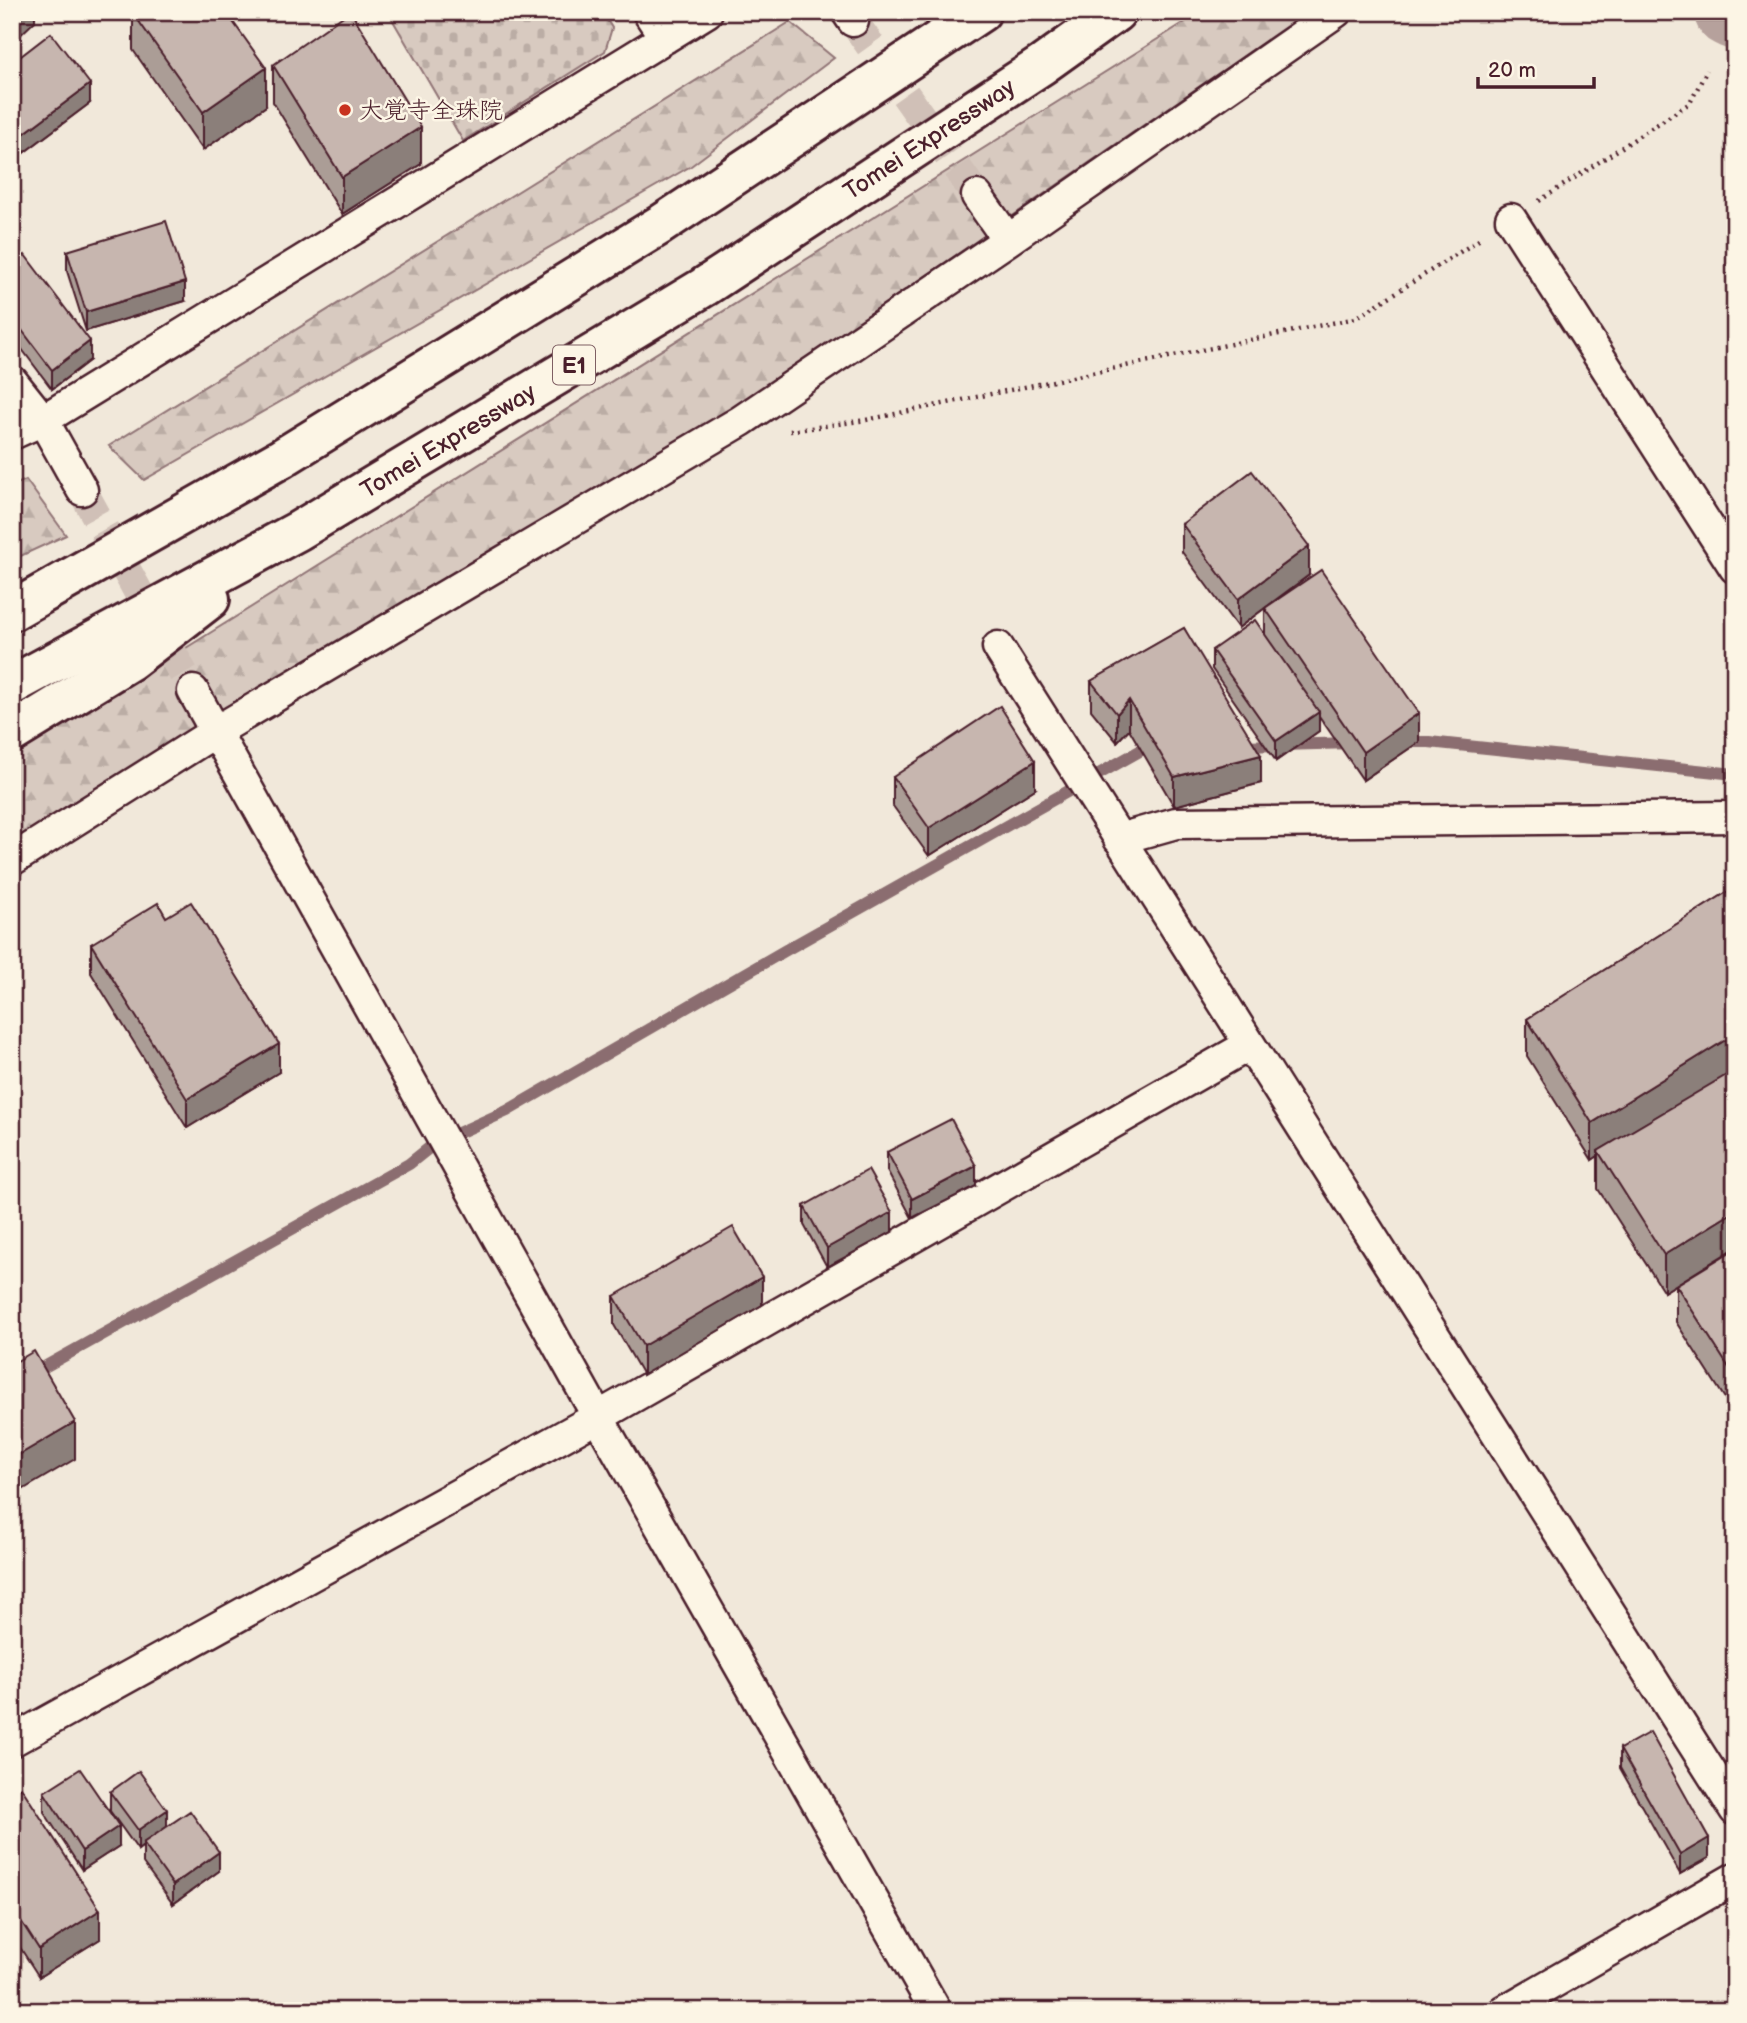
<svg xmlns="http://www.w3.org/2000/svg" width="1747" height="2023" font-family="'Balsamiq Sans','Klee One',sans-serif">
	<defs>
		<pattern id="forest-firs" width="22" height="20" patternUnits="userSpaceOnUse" patternTransform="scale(1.75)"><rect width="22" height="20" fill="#d8cac0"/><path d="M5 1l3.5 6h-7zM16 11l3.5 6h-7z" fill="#bbada5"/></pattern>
		<pattern id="cemetery-stones" width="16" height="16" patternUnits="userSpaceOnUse" patternTransform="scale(1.75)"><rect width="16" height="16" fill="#d8cac0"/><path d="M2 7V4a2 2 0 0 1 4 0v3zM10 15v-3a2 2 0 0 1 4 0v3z" fill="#bbada5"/></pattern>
	</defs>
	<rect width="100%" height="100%" fill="#f1e8da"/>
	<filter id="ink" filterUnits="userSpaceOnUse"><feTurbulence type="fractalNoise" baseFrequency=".0143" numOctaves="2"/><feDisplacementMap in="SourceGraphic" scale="14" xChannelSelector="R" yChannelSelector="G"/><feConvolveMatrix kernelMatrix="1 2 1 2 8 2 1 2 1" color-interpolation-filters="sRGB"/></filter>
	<g filter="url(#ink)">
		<!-- forest -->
		<path fill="url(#forest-firs)" stroke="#917476" stroke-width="2" d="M1201,12H1307L689,440L300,664L99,805L12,853V757Z
			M790,22L834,58L691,166L144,480L109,446Z
			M26,480L66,535L12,560V486Z"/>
		<!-- cemetery -->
		<path fill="url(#cemetery-stones)" stroke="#917476" stroke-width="2" d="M388,12H602L612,28L605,51L463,141Z"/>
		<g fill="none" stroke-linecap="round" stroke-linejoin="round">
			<!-- stream -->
			<path stroke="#8b6d6f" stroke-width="12" d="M1403,742H1429L1735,774
				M1242,746L1353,743
				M12,1385L409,1164L434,1144L507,1111L786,950L1145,748H1157"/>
			<!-- river -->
			<path stroke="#b6a19c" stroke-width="70" d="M1729,12L1735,15"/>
			<!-- street-tunnel -->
			<path stroke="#d0c0b7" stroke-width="30" stroke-dasharray="30 15" stroke-linecap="butt" d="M853,21L977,196
				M82,490L193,691"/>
			<!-- street casing -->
			<g stroke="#4a1f2b" stroke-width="35">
				<path id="street" d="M648,12L665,38
					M847,12L853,21
					M977,196L1008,240
					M1511,219L1735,568
					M12,381L43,420L82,490
					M12,434L43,420L707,12
					M998,647L1735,1810
					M193,691L598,1417L936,2011
					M1119,839L1176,823L1735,817
					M12,860L215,732L741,421L1008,240L1336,12
					M12,1741L598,1417L1249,1045
					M1504,2011L1735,1878"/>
			</g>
			<!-- highway casing -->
			<g stroke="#4a1f2b" stroke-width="44">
				<g id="highway">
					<path d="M12,611L282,458L660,225L981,12"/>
					<path id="s1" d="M12,685L298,531L704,287L1042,65L1116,12"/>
					<path d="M12,733L131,660L210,599"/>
				</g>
			</g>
			<!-- path -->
			<path stroke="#4a1f2b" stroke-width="4.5" stroke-dasharray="2 5" stroke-linecap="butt" d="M1539,201L1690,103L1707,70
				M790,431L866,420L1356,318L1482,238"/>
			<!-- street -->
			<use href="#street" stroke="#fcf5e5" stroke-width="30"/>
			<!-- highway -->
			<use href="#highway" stroke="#fcf5e5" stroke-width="38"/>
		</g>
		<!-- wall -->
		<path fill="#ab9d96" stroke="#4a1f2b" stroke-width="2" d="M133,12L266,106L203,150L133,50Z
			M12,63L90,103L18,157L12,149Z
			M273,65L421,164L342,214L273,102Z
			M67,251L185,301L86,331L67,271Z
			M12,265L90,360L52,389L12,336Z
			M1182,524L1309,575L1238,628L1182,552Z
			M1265,608L1419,742L1363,780L1319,716V731L1276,761L1212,669V650L1265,635Z
			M1184,628L1261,783L1174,806L1129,729L1117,742L1091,710V681Z
			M893,777L1035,789L929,856L893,806Z
			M1735,887V1248L1664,1292L1598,1189V1156L1592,1160L1527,1056V1019Z
			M166,917L279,1072L187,1128L91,973V944Z
			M887,1152L976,1186L912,1218L887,1171Z
			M804,1206L892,1232L827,1267L804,1225Z
			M1735,1249V1414L1676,1322V1285Z
			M614,1296L762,1305L643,1375L614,1325Z
			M1620,1749L1709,1858L1680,1874L1620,1768Z
			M44,1792L119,1846L82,1870L44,1812Z
			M110,1792L167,1826L219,1871L173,1904L143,1863V1846L138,1850L110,1811Z
			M12,1793L100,1939L39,1977L12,1935Z"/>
		<!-- shaded-wall -->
		<path fill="#8b7f7a" stroke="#4a1f2b" stroke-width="2" d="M24,12H35V21L12,43V24Z
			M266,68V106L203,150V112Z
			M90,84V103L18,157V138Z
			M421,127V164L342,214V177Z
			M185,282V301L86,331V312Z
			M90,341V360L52,389V370Z
			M1309,546V575L1238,628V599Z
			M1129,700V729L1117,742V714Z
			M1319,712V731L1276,761V741Z
			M1419,713V742L1363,780V752Z
			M1261,755V783L1174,806V777Z
			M1035,761V789L929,856V828Z
			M1735,1034V1071L1598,1151V1156L1592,1160V1123Z
			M279,1044V1072L187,1128V1099Z
			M976,1166V1186L912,1218V1199Z
			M1735,1211V1248L1664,1292V1255Z
			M892,1212V1232L827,1267V1248Z
			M762,1277V1305L643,1375V1346Z
			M75,1422V1459L12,1496V1459Z
			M167,1810V1829L143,1843V1846L138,1850V1830Z
			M119,1826V1846L82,1870V1851Z
			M1709,1838V1858L1680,1874V1855Z
			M219,1852V1871L173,1904V1885Z
			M100,1910V1939L39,1977V1949Z
			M19,1964V1993L12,1997V1968Z"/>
		<!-- building -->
		<path fill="#c7b6af" stroke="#4a1f2b" stroke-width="2" d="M12,12H24L12,24Z
			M226,12L266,68L203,112L133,13Z
			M349,12H351L421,127L342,177L273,65Z
			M51,33L90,84L18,138L12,130V63Z
			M166,221L185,282L86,312L67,251Z
			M25,255L90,341L52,370L12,317V265Z
			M1252,471L1309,546L1238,599L1182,524Z
			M1321,570L1419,713L1363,752L1265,608Z
			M1255,620L1319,712L1276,741L1212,650Z
			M1184,628L1261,755L1174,777L1129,700L1117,714L1091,681Z
			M1000,706L1035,761L929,828L893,777Z
			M1735,887V1034L1592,1123L1527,1019Z
			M191,902L279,1044L187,1099L91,944L158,903L166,917Z
			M1735,1070V1211L1664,1255L1598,1151Z
			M951,1119L976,1166L912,1199L887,1152Z
			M868,1170L892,1212L827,1248L804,1206Z
			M733,1227L762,1277L643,1346L614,1296Z
			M1735,1249V1377L1676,1285Z
			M34,1351L75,1422L12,1459V1364Z
			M1650,1732L1709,1838L1680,1855L1620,1749Z
			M80,1769L119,1826L82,1851L44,1792Z
			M139,1771L167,1810L138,1830L110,1792Z
			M21,1787L100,1910L39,1949L12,1907V1793Z
			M190,1811L219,1852L173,1885L143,1843Z
			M12,1954L19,1964L12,1968Z"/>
	</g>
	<!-- markers -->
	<circle fill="#c8321e" stroke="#fcf5e5" stroke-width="2.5" cx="345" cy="110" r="7"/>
	<g text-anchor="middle" stroke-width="5" stroke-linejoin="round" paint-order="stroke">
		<!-- shield labels -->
		<rect fill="#fcf5e5" stroke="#7f5f63" stroke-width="2" x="553" y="345.5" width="42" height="39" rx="5"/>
		<g font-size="23" font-weight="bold" fill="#4a1f2b">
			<text x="574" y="373">E1</text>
		</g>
		<!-- poi labels -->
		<g font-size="24" fill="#4a1f2b" stroke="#fcf5e5" text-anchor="start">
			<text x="359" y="118">大覚寺全珠院</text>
		</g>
		<!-- street labels -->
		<g font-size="24" fill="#4a1f2b" stroke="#fcf5e5">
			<text dy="8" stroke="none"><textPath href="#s1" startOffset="1068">Tomei Expressway</textPath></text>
			<text dy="8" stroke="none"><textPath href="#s1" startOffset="500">Tomei Expressway</textPath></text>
		</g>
	</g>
	<!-- margin -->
	<rect width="1747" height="2023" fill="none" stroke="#fcf5e5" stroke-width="42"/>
	<rect x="21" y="21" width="1705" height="1981" fill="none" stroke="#4a1f2b" stroke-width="2.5" filter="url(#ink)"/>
	<!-- scale -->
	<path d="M1478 77v10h116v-10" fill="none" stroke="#4a1f2b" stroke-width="3.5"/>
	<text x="1488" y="77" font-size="21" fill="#4a1f2b" stroke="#fcf5e5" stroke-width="5" paint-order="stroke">20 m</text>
</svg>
